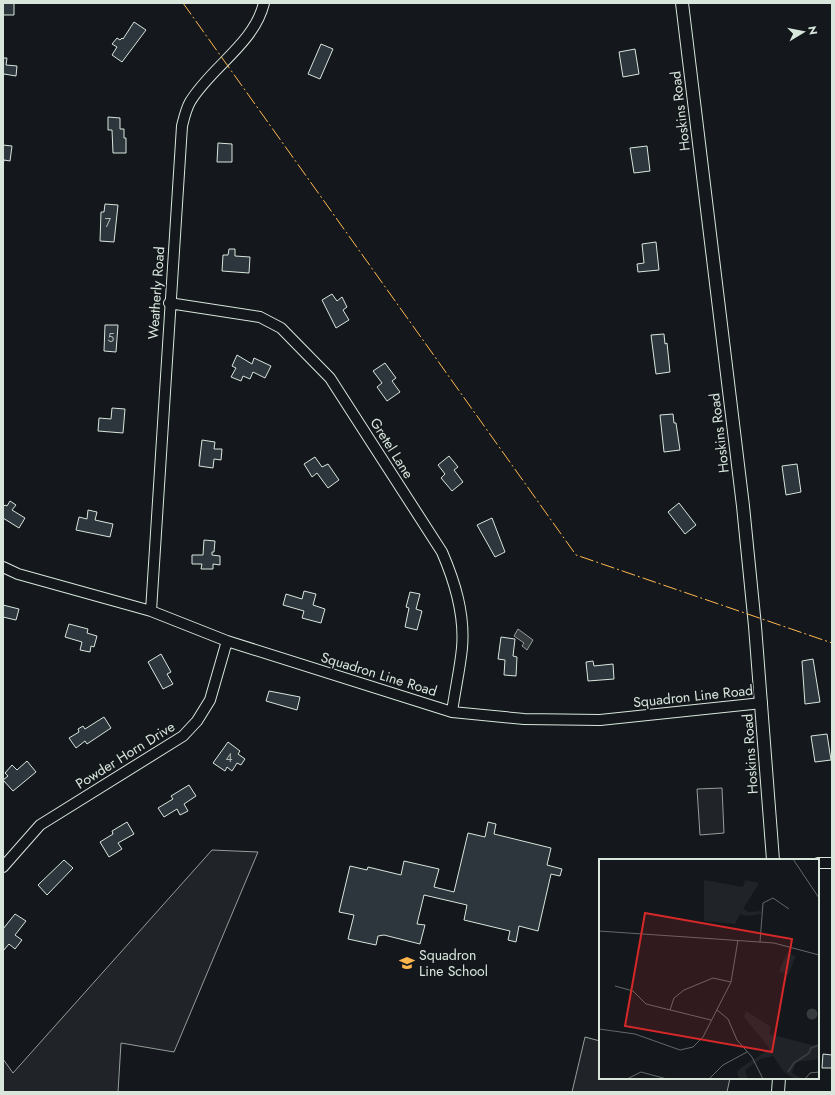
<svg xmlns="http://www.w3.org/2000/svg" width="835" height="1095" font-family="Jost,sans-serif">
	<rect width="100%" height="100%" fill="#14181c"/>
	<!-- green -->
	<path fill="#202428" stroke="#939e99" d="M722,788L724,833L700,835L697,789Z
		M212,850L258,852L174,1052L121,1043L118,1092H3V1059L13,1073Z
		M585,1037L600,1041V1078H730L727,1092H572Z"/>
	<!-- water -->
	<path fill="#363b3e" stroke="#939e99" d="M518,629L533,640L527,650L522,646L524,643L514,636Z"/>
	<!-- building -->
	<path fill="#2c363c" stroke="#d8e6dc" d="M3,3H14V15H3Z
		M134,22L146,30L122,62L112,55L117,47L112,44L117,38L120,40L122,38L123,39Z
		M321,44L333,49L320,79L308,74Z
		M635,49L639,74L623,77L619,52Z
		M3,58H7L6,65L17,66L16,76L4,74L3,76Z
		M108,117L120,118V129H124V138H126V153H113L112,130H108Z
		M218,143L232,144V162H217Z
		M3,145L12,146L10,161L4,160L3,165Z
		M647,146L650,171L634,173L630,148Z
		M105,204L118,205L114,242L100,241L101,212H104Z
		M656,242L659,270L638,272L637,264L644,263L642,244Z
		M229,249H235V256L250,257L249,273L222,271L223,255H228Z
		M332,294L337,301L342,297L347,307L343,310L349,320L336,328L322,300Z
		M105,325H118L116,352L104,351Z
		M664,334L665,344L667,343L670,372L656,374L651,335Z
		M237,355L252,364L254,358L271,366L265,378L253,372L250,379L243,376L241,381L231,377L236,368L232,366Z
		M385,363L396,378L392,381L400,392L387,401L377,387L382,383L373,371Z
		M112,408L125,409L123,433L98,431L99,418L111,419Z
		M673,414L674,423H676L680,450L664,452L660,415Z
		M202,440L215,442L214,449H222L221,460L214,459L213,468L199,466Z
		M449,456L458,467L454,470L463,482L452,491L441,478L445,474L438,465Z
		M315,457L322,467L328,464L339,480L328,488L317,473L312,477L304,464Z
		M797,464L801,492L786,495L782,466Z
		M10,501L16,505L12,510L25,518L19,528L3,518V507L5,505L7,506Z
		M679,503L696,525L685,534L668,512Z
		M88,510L97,512L95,520L113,524L110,537L76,530L79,517L87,519Z
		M492,518L505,552L495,557L477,525Z
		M204,540L215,541L214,552H212V555L220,556V565L213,564V569H201L202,564H192V555H203Z
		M304,591L316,594L313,605L325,609L321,623L302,618L304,611L283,605L286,594L302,599Z
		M410,592L420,594L416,609L422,611L417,630L405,627L409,608L406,607Z
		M3,605L19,609L16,620L3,617Z
		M69,624L88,629L87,633L97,636L94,647L91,646L90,652L80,650L82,642L65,637Z
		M501,637L515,639L513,656L517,657L516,676L504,675L505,660L498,659Z
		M161,654L171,672L167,674L173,684L163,689L148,662Z
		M813,659L820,702L805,704L802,661Z
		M593,661L594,666L613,664L614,679L588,681L586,662Z
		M269,691L300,697L297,710L266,701Z
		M104,717L111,728L87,744L85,741L76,748L69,738L79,732L78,729L83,726L85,729Z
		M827,734L831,760L815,762L811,736Z
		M228,742L240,751L238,754L245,759L241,765L237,763L232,771L227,767L225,771L213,763Z
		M27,761L36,772L13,791L3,780L8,776L5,773L12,765L17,770Z
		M189,785L196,796L184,804L188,811L180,815L177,809L164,817L158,808L173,799L171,796Z
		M127,822L134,834L118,843L122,849L109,857L100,842L113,834L112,831Z
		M488,822L496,824L494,834L551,848L547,865L562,869L560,876L551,874L538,931L519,926L516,942L508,940L510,931L464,920L467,905L424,895L417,924L425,925L420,944L384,935L378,936L376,945L348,939L354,915L339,912L350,866L367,870L368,867L401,875L404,861L439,869L434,887L454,892L468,833L485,837Z
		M64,860L73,868L47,895L38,885Z
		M15,914L26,921L15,935L22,940L15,949L9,944L3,951V929Z
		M823,1054L832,1055V1068H822Z"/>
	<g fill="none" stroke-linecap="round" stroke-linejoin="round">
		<!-- minor casing -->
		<g stroke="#d8e6dc" stroke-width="12">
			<path id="minor" d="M169,303L260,317L281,328L330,378L442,552C455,582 465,614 462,648C460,669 455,690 452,712
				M3,567L18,574L151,611L227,641L452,712L524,719L600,720L762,703
				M151,611L182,126C184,118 186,109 190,102C211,67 254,44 264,3
				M818,863H832
				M3,867L40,825L183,736L197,721L210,700L227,641"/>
		</g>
		<!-- tertiary casing -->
		<g stroke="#d8e6dc" stroke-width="14">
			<path id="tertiary" d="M682,3L743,506L755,626L773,860
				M778,1092L779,1078"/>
		</g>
		<!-- minor -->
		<use href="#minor" stroke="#14181c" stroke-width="10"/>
		<!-- tertiary -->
		<use href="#tertiary" stroke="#14181c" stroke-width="12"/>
		<!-- power -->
		<path stroke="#ffb74d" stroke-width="1" stroke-dasharray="14 3 2 3" stroke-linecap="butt" d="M183,3L576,555L832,643"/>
	</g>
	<!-- icons -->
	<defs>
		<g id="school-bare" transform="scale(1.2)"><path d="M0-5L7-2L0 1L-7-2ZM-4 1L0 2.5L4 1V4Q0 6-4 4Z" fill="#ffb74d" stroke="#14181c" stroke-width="2.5" paint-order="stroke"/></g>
	</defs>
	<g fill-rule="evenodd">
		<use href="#school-bare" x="407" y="963"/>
	</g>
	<g text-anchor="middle" stroke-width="3" stroke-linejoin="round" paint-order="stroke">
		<!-- number labels -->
		<g font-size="12" fill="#adbab4">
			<text x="108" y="227">7</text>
			<text x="111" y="342">5</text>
			<text x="229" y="762">4</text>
		</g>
		<!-- street labels -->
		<g font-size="14" fill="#d8e6dc" stroke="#14181c">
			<text transform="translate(680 111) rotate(-97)" y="5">Hoskins Road</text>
			<text transform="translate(156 293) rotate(-86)" y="5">Weatherly Road</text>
			<text transform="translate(719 433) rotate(-97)" y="5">Hoskins Road</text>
			<text transform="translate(392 448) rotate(58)" y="5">Gretel Lane</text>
			<text transform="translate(379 674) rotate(17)" y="5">Squadron Line Road</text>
			<text transform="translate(693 696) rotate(-6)" y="5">Squadron Line Road</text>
			<text transform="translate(750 754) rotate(-94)" y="5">Hoskins Road</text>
			<text transform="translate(125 755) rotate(-32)" y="5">Powder Horn Drive</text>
		</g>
		<!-- poi labels -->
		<g font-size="14" fill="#d8e6dc" stroke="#14181c" text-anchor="start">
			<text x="419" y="960">Squadron<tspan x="419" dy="16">Line School</tspan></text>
		</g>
	</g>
	<!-- overview -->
	<g transform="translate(599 859)">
		<rect width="220" height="220" fill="#14181c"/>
		<path d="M105,21L144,28L146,21L160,24L144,50L150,53L162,52V55L148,57L141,55L136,65L105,62ZM188,94L197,97L189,116L180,112ZM147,152L172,168L170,175L220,188V200L197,203L193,214L204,220H195L185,213L174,197L162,200L146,211L149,220H140L138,213L143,208L171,190L145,158Z" fill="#202428"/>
		<path d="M207.5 155a5.5 5.5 0 1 1 11 0a5.5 5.5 0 1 1-11 0Z" fill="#363b3e"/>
		<path fill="none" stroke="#363b3e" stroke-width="2" d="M189,213L195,204L210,194L212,189L220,186"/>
		<path fill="none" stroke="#626a69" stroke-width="1" d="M194,0L220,39M0,72L175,84L220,96M161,83L164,44L174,39L190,50M16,127L34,132L47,145L112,161M71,151L75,139L85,131L114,119L132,123M118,151L129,160L138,181L153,198L164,220M0,170L36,175L81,191L94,188L104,178L132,123L139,81M28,220L42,213L68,220M110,220L124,206L148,193M206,220L211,214L220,213"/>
		<path fill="#d62828" fill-opacity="0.15" stroke="#d62828" stroke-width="2" d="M46,54L193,80L173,193L26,167Z"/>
		<rect width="220" height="220" fill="none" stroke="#d8e6dc" stroke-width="2"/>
	</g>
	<!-- border -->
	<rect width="835" height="1095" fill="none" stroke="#d8e6dc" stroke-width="8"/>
	<!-- north arrow -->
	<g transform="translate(803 32) rotate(80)" stroke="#14181c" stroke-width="3" paint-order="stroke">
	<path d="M0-3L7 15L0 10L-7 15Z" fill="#d8e6dc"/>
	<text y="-6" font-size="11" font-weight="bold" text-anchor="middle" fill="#d8e6dc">N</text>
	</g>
</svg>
